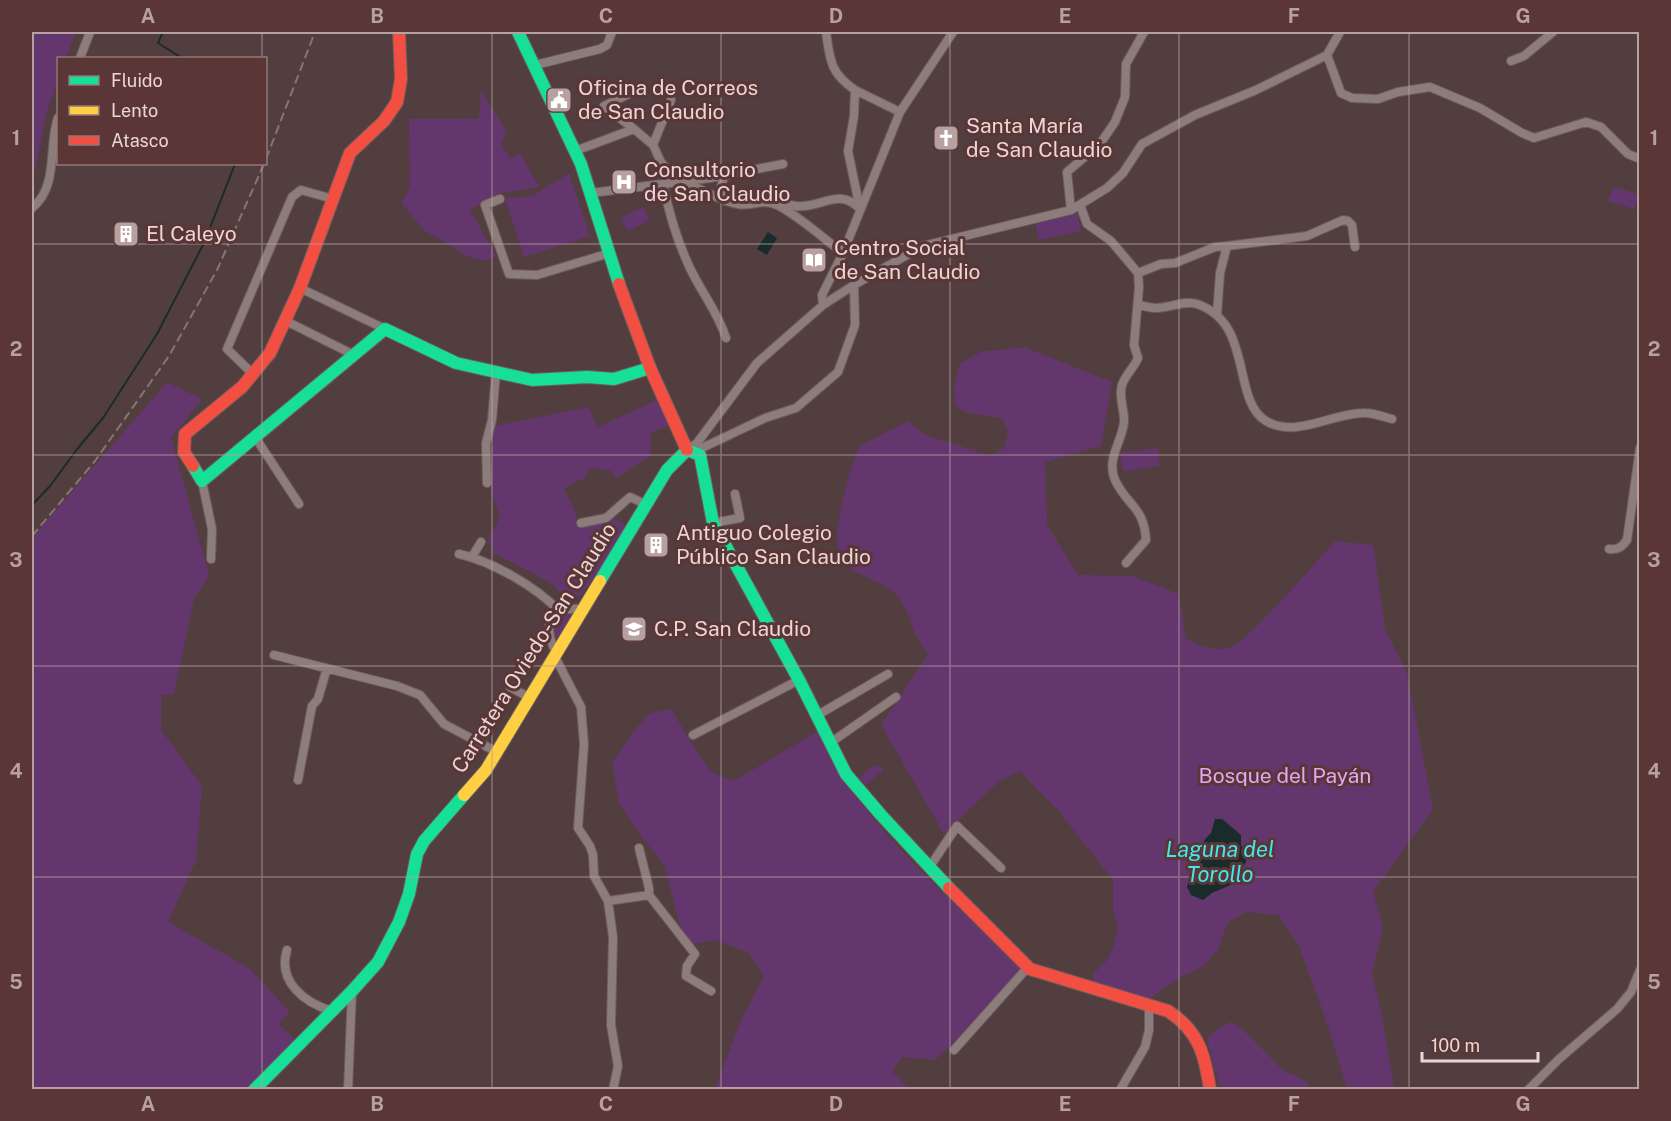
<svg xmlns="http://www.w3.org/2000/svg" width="1671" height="1121" font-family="'Public Sans',sans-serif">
	<rect width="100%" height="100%" fill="#523e3e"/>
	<!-- green -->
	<path fill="#64366e" d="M32,32H76L66,58H58V80L46,115L32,185Z
		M481,91L507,132L501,143L510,158L520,154L540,187L501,193L470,210L496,256L485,261L469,257L424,230L401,203L410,188L409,119H479Z
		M569,173L590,236L524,257L505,198L532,196Z
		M1614,187L1635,193L1638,198L1634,209L1608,201Z
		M643,207L650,221L627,231L621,218Z
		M1077,213L1081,231L1039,240L1035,222Z
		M1024,347L1112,382L1101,446L1045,462L1047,525L1078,575L1132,576L1179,594L1186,639C1200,646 1214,652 1231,647C1245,644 1320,558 1335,541L1373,545L1385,629L1407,673L1433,809L1373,892L1383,928L1372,974L1382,1015L1394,1089H1347L1325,1017L1298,944L1278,915L1247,912L1230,921L1222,936L1219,949L1204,966L1183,976L1145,1001L1093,985V974L1107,960L1113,947L1118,927L1113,909V880L1057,809L1020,771L998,782L944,834L881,725L928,655C924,647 918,640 914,631C910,619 907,609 899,598C885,581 861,578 845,564C824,546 851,469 859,446L908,421L923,434L991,456L1004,447L1008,432L1002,418L967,413L956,406L954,389L960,364L980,352Z
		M167,382L202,399L171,438L209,575L194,599L174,694L161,695V730L202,786L196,860L168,922L249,968L290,1012L279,1024L296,1041L248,1089L32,1090V538Z
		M657,396L670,425L653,432L651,431L650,457C640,460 627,472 616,478L612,471L592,468L588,470L586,477L564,488L577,516L576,526L586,525L611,516L626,526L592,580L580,596H564L551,583L492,552V545L487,542L500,517L490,486L494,426L588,407L598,427L655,401Z
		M1158,448L1160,466L1123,471L1120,453Z
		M566,615H574L558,640L554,637C553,626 555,619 566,615Z
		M671,709L699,755L713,773L734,781L818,731L840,777L888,836L929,879L1023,972L993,1007L935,1060L902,1057L892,1071L909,1089H715L741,1020L764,976L749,953L716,940L687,945L676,911L665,866L643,838L619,803L612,762L634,731L650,713Z
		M879,765L884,770L865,785L860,777L871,768Z
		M1231,1022L1243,1030L1283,1070L1307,1082L1311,1089H1220L1207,1039L1217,1029Z"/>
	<!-- water -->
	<path fill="#1a2b2c" d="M768,232L777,238L767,255L757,249Z
		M1215,819H1222L1241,835V846L1247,850L1246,862L1233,884L1212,893L1203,900L1191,895L1187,887L1194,858L1206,838L1211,833Z"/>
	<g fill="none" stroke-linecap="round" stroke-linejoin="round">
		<!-- stream -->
		<path stroke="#1a2b2c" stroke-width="2" d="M163,32L158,43L182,58
			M32,505L50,486L78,448L103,418L157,334L204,243L235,164"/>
		<!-- street casing -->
		<g stroke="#6e5c5c" stroke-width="10">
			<path id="street" d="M826,32C830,60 830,73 855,90L854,116L848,151L860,209
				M1327,55L1341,93L1352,98L1378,99L1398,92L1430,87L1480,108L1522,133L1534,138L1586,122L1601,127L1628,154L1640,159
				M80,58L90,32
				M1511,61L1524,56L1553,32
				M535,65L600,49L607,45L612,32
				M855,90L900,112
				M671,100L653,145C656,150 658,157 661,162C672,177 720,201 738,204C753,207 763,197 779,206C800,217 823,238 843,253
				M634,129L653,145
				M575,151L634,129L604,106L627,95
				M724,175L720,192L724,199
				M663,184C669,213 677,241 690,268C702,294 717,310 726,338
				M591,193L710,178L783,164
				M500,199L485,205L509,274L537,275L610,253
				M769,200C784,199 784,205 796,206C822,209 838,186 860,209
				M1080,205L1087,224L1111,241L1138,273L1139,287L1134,345L1138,358C1134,368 1125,375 1122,385C1118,398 1125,410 1124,422C1122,442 1106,459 1115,480C1127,506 1144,506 1146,540L1126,563
				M32,208C59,187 48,145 58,118
				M1071,210L1067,172L1100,144L1115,122L1125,97L1126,64L1144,32
				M1227,246L1307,236L1343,220L1348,221L1352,225L1355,247
				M1138,273L1161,264L1175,263L1215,247L1227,246L1220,273L1217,315
				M300,288L385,329
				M823,305L822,295L843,253L900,112L953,32
				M1138,305C1144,306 1150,308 1156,308C1170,308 1184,300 1197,304C1254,323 1231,400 1266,421C1296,439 1334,412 1365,413C1374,413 1384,417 1392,419
				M286,321L354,355
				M253,374L227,349L292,197L301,190L333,199
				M255,437L299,504
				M689,449L697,443L757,363L823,305L854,285L923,246L1071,210L1107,188L1123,173L1142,144L1195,115L1256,90L1327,55L1340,32
				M690,449L702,448L765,418L796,408L838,372L855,325L854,285
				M202,481L212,529L211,559
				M487,483L486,443L492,420L496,372
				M581,523L606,518L630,497L645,504
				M713,523L740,518L735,494
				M1609,549C1618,550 1622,547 1627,540L1640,448
				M459,554C491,561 537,587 559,611
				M472,557L481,542
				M557,654C542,627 548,606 583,609
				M274,655L397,686L420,695L444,724L497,752
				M555,657L581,707L584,744L578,828L590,846L593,855L594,876L608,901L613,937L611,1025L618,1066L613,1090
				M510,687L530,698
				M816,716L888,674
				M693,735L799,680
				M830,743L896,697
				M298,780L312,706L318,699L327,668
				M639,848L649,888V895
				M929,868L957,826L1001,868
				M608,901L649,895L695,954L687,966L686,976L711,991
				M287,950C277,982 305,1003 332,1011
				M954,1050L1028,967
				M348,1090L352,991
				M1120,1090L1145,1047L1149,1030V1005
				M1528,1090L1559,1059L1617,1009L1631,992L1640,970"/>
		</g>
		<!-- fast casing -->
		<g stroke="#6e5c5c" stroke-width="14">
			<path id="fast" d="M518,32L581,164L619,284
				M687,450L700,455L713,523L799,680L846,774L881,815L949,888
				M193,466L202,481L385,329L456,363L532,380L587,377L614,379L650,368
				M600,581L667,470L687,450
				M254,1090L352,991L378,962L399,922L409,894L417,854L424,841L464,795"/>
		</g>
		<!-- slow casing -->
		<g stroke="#6e5c5c" stroke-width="14">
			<path id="slow" d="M464,795L486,770L600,581"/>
		</g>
		<!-- jam casing -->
		<g stroke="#6e5c5c" stroke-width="14">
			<path id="jam" d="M619,284L650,368L687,450
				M193,466L184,452L185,434L242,387L270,353L300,288L350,153L384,121L397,102L401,79L399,32
				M949,888L1030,969L1168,1011C1199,1031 1205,1055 1210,1090"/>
		</g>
		<!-- street -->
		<use href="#street" stroke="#8d7c7c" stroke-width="8"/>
		<!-- fast -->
		<use href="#fast" stroke="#16e098" stroke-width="12"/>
		<!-- slow -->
		<use href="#slow" stroke="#ffcf43" stroke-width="12"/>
		<!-- jam -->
		<use href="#jam" stroke="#f24e42" stroke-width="12"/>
		<!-- rail -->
		<path stroke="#867575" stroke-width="2" stroke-dasharray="9 4.5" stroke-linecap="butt" d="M266,159L315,32
			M32,536L95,461L169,356L217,270L264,164"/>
	</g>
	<!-- grid -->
	<path fill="none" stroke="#b7a0a0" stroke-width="1.5" stroke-opacity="0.55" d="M262,32V58M492,32V1090M721,32V1090M950,32V1090M1179,32V1090M1409,32V1090M262,164V1090M32,244H1640M32,455H1640M32,666H1640M32,877H1640"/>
	<!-- icons -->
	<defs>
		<g id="civic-square" transform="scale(1.35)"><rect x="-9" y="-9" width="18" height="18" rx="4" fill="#b7a0a0" stroke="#5a3636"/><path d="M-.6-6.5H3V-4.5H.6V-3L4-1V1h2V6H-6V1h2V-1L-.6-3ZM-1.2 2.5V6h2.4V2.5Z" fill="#fff"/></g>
		<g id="church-square" transform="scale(1.35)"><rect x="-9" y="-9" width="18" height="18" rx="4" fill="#b7a0a0" stroke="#5a3636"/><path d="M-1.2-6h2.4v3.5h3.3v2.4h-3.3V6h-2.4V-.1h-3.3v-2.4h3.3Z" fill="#fff"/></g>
		<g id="hospital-square" transform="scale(1.35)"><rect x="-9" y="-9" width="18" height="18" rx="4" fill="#b7a0a0" stroke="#5a3636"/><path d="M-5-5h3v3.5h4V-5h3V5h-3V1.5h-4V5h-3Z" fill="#fff"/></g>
		<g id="building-square" transform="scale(1.35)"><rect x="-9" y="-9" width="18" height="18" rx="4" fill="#b7a0a0" stroke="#5a3636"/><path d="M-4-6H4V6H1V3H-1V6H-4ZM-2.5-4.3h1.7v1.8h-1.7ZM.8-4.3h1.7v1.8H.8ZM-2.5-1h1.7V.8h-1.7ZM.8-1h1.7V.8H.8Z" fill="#fff"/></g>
		<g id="library-square" transform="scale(1.35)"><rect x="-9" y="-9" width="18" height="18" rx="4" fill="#b7a0a0" stroke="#5a3636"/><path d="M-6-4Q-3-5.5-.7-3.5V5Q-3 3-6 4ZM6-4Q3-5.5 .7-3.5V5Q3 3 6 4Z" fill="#fff"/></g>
		<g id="school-square" transform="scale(1.35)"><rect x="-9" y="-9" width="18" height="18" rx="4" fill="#b7a0a0" stroke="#5a3636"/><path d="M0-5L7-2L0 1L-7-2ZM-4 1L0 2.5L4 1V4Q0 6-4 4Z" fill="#fff"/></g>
	</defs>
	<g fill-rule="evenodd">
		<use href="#civic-square" x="559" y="100"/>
		<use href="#church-square" x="946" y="138"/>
		<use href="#hospital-square" x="624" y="182"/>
		<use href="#building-square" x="126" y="234"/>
		<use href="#library-square" x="814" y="260"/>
		<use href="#building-square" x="656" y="545"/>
		<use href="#school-square" x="634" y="629"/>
	</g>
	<g text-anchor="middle" stroke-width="6" stroke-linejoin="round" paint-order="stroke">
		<!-- poi labels -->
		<g font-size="21" fill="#edd5d5" stroke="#5a3636" text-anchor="start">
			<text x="578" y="95">Oficina de Correos<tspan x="578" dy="24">de San Claudio</tspan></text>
			<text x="966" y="133">Santa María<tspan x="966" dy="24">de San Claudio</tspan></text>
			<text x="644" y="177">Consultorio<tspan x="644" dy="24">de San Claudio</tspan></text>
			<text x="146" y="241">El Caleyo</text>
			<text x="834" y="255">Centro Social<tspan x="834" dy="24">de San Claudio</tspan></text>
			<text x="676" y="540">Antiguo Colegio<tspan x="676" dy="24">Público San Claudio</tspan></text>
			<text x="654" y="636">C.P. San Claudio</text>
		</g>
		<!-- street labels -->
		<g font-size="21" fill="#edd5d5" stroke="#5a3636">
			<text transform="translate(534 648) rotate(-58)" y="7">Carretera Oviedo-San Claudio</text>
		</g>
		<!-- park labels -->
		<g font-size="21" fill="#e4a5f6" stroke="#5a3636">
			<text x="1285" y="783">Bosque del Payán</text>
		</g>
		<!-- water labels -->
		<g font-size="22" font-style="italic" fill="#42e6ec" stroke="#5a3636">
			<text x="1220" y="857">Laguna del<tspan x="1220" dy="25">Torollo</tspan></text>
		</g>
	</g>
	<!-- border -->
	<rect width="1671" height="1121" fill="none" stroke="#5a3636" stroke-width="66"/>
	<!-- legend -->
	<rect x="57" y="57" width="210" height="108" fill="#5a3636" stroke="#957676" stroke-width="1.5"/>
	<rect x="69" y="76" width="30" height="9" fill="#16e098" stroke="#957676" stroke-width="1.5"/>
	<text x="111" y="87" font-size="18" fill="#edd5d5">Fluido</text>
	<rect x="69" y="106" width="30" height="9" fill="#ffcf43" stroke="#957676" stroke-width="1.5"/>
	<text x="111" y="117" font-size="18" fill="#edd5d5">Lento</text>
	<rect x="69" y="136" width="30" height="9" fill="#f24e42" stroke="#957676" stroke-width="1.5"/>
	<text x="111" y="147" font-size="18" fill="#edd5d5">Atasco</text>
	<!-- scale -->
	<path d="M1422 1052v9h116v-9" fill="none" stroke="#edd5d5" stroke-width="3"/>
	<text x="1431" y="1052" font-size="18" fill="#edd5d5" stroke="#5a3636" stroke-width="4.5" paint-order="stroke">100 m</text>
	<rect x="33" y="33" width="1605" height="1055" fill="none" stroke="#b7a0a0" stroke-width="2"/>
	<g font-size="20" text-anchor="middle" font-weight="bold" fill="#b7a0a0">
		<text x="148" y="23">A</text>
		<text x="377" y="23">B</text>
		<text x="606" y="23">C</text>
		<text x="836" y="23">D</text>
		<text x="1065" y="23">E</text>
		<text x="1294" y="23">F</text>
		<text x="1523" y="23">G</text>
		<text x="16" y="145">1</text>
		<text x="1654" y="145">1</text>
		<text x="16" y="356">2</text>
		<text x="1654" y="356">2</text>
		<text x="16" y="567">3</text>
		<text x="1654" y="567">3</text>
		<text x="16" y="778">4</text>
		<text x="1654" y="778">4</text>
		<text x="16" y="989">5</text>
		<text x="1654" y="989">5</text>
		<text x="148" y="1111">A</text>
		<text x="377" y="1111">B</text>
		<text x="606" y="1111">C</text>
		<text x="836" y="1111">D</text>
		<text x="1065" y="1111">E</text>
		<text x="1294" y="1111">F</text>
		<text x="1523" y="1111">G</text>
	</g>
</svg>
